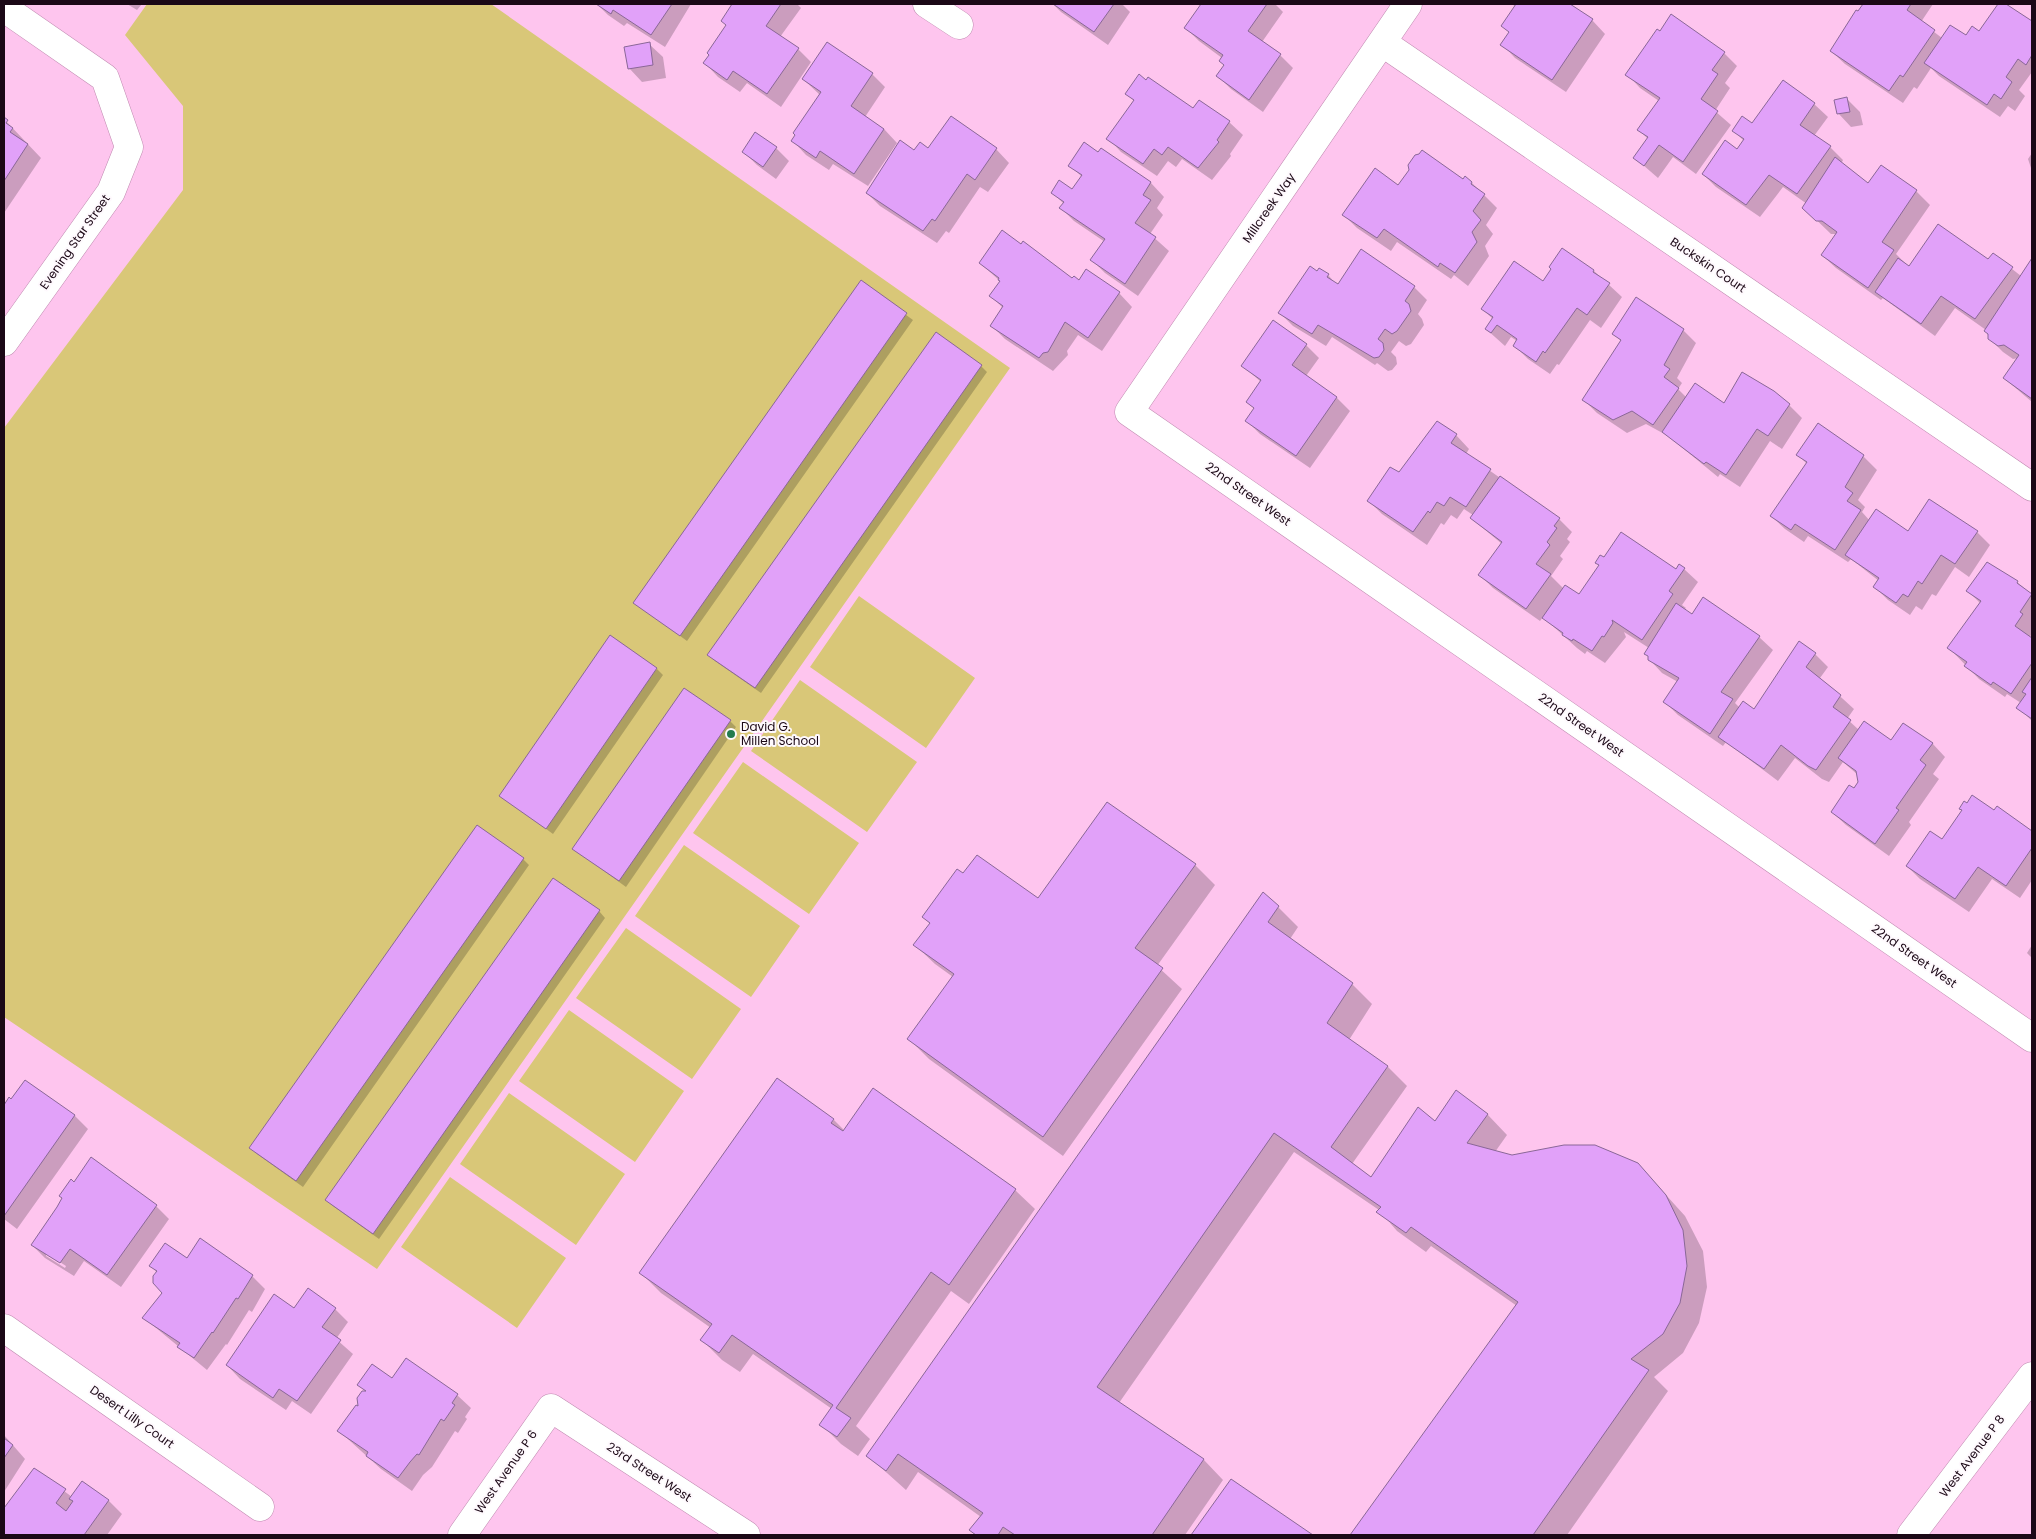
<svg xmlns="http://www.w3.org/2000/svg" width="2036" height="1539" font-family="Poppins,sans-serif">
	<rect width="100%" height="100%" fill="#fec5ee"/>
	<!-- green -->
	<path fill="#d9c778" d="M147,4H491L1010,368L377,1269L4,1017V428L183,190V106L125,35Z
		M859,596L975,678L926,748L810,667Z
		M800,680L917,762L867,832L751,751Z
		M743,762L859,843L809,914L693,833Z
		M684,845L800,926L751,997L635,916Z
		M626,928L741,1009L692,1079L576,998Z
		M569,1010L684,1091L635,1162L519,1081Z
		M509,1093L625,1174L576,1245L460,1164Z
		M450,1177L566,1258L517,1328L401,1247Z"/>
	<!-- shadow -->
	<path fill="#0003" fill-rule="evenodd" d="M127,4H142L137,10Z
		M597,4H691L665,47L627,23L624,26L608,15Z
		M730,4H797L801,8L780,37L798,49L811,62L781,107L747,83L740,92L718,77L705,63L727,26L732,6Z
		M1053,4H1122L1130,12L1108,45L1061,12Z
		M1203,4H1275L1283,12L1262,42L1280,55L1293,68L1263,112L1231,89L1218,76L1225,66L1222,58L1199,41L1186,28Z
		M1512,4H1568L1592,20L1605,34L1566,92L1515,58L1502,44L1510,33L1503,26L1516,7Z
		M1864,4H1933L1921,22L1942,38L1980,33L1999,4H2003L2032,23V72L2019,90L2025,96L2015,111L2008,106L2000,117L1939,76L1931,68L1917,89L1914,87L1903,103L1845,64L1831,51Z
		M649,44L663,57L666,78L642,82L629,68Z
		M1724,53L1737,66L1725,83L1730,88L1715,111L1731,125L1696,174L1673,157L1658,178L1635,158L1648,139L1639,130L1659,101L1640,88L1627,74Z
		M872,74L885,87L865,117L884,129L897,143L868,186L833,164L829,170L806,155L793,141L820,95L803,79Z
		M1127,94L1193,110L1199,101L1229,122L1243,135L1230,154L1231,156L1212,180L1182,159L1176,167L1168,161L1157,176L1121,152L1108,138L1134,101Z
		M1847,99L1860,112L1863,125L1851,127L1838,113Z
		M1814,104L1828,117L1814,136L1830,147L1843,160L1841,164L1868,184L1881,166L1916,191L1930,205L1896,254L1910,268L1989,260L1993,254L2021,276L2032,259V402L2004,378L2019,358L2013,359L2003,352L1989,338L1986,330L1955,308L1935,336L1883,298L1881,300L1836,268L1822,255L1837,234H1831L1804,208L1807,204L1783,187L1760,217L1716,187L1703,174L1737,151L1744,141L1734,131Z
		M951,118L996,149L1009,163L988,192L980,187L949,233L946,231L937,243L880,206L867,193L914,152L929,150Z
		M4,119L41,158L4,213Z
		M776,148L789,161L776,179L757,165L744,152Z
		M1101,149L1151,183L1164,197L1157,208L1163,215L1150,234L1169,251L1138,296L1105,273L1092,260L1105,242L1074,221L1061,208L1064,204L1053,193L1072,190L1082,177L1070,165L1098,154Z
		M2032,153V171L2028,159Z
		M1463,181L1472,183L1497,208L1486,225L1493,234L1485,246L1489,256L1468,286L1454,275L1451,279L1397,242L1391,251L1357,228L1344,215L1399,187Z
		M980,263L1079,281L1087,271L1119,293L1132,307L1102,351L1078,335L1067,351L1068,355L1053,371L1005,339L991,325L1003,308L991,296L1001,282Z
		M1594,271L1622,297L1601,328L1590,320L1559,365L1557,364L1550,374L1528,359L1514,345L1517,341L1511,337L1505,346L1486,329L1493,319L1482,309L1543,283Z
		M1317,273L1328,275L1338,286L1414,287L1427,300L1418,314L1422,319L1424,325L1411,344L1406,346L1399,341L1391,352L1396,357L1397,364L1392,370L1388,371L1377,363L1375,365L1332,337L1326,346L1293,326L1280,313Z
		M861,282L913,320L687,641L634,602Z
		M1683,330L1696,343L1677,378L1682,383L1678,389L1687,398L1724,405H1789L1802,418L1782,449L1770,441L1740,487L1720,474L1718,477L1668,436L1646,424L1627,433L1597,413L1584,400L1621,341L1614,334Z
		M1306,345L1319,358L1306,376L1337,398L1350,411L1310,468L1260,434L1247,421L1255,409L1247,402L1261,382L1243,366Z
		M981,366L987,372L761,693L715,661L709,655Z
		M1818,425L1863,456L1877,470L1858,500L1865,507L1862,512L1870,521L1908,532H1977L1990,545L1969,577L1955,567L1936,596L1932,594L1922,610L1916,606L1910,615L1888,600L1875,587L1879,581L1851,559L1848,562L1808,536L1804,542L1785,529L1771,516L1807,464L1798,455Z
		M1456,435L1469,449L1466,454L1559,519L1572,532L1567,539L1570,542L1560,556L1563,559L1551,576L1564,589L1580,596L1684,569L1698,582L1682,605L1686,608L1684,610L1692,615L1703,599L1759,637L1773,650L1735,703L1740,708L1754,710L1815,654L1828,667L1820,678L1854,709L1847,719L1859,730L1891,742L1932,743L1945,757L1933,774L1939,779L1909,822L1911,825L1889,856L1846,825L1832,812L1859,782L1858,775L1843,762L1829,782L1822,779L1795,758L1778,781L1726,742L1723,746L1678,715L1665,702L1678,682L1662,673L1649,659V648L1624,632L1626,637L1605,663L1587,651L1585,654L1577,648L1543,617L1540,621L1493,588L1480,575L1502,544L1471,518L1473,515L1464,509L1457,519L1451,515L1444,525L1441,523L1427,545L1382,514L1369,501L1400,474Z
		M2017,582L2032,595V633L2030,637L2032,639V721L2018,707L2021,703L2007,694L2005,697L1979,679L1949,648L1981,604L1968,591Z
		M657,669L663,675L553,834L501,796Z
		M730,721L736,727L626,887L574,849Z
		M1107,803L1195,865L1215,885L1157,966L1182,989L1063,1156L929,1059L909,1039L953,977L935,964L915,945L930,924L924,917L964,875L1038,900Z
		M1997,808L2032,832V880L2020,898L1992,879L1969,912L1920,879L1907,866Z
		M523,859L529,865L303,1187L257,1154L251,1148Z
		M1278,907L1298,927L1290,939L1352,984L1372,1004L1349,1040L1387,1066L1407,1086L1352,1164L1371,1178L1435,1123L1457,1092L1488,1115L1507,1135L1495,1152L1512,1156L1638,1164L1685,1216L1703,1251L1707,1287L1699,1323L1683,1353L1654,1377L1668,1391L1567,1535H1352L1517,1306L1431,1246L1426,1252L1397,1231L1379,1210L1294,1152L1119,1403L1204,1460L1223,1480L1185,1535H975L970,1530L981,1517L918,1472L906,1490L868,1456Z
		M599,911L605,918L379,1239L333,1206L326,1200Z
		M2032,945V958L2027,953Z
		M25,1081L75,1116L88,1129L17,1229L4,1219V1108Z
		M834,1120L845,1131L1015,1190L1035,1209L969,1304L951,1291L856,1426L870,1439L858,1456L841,1444L821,1424L832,1409L753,1354L740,1372L722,1360L702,1340L711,1328L661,1293L641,1273Z
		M156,1206L169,1219L121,1287L84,1261L74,1276L45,1258L32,1245ZM46,1253L66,1266L65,1268L46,1256Z
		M187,1259L252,1276L265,1289L252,1312L249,1310L227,1345L226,1344L207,1370L144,1318L163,1293L157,1273L151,1266Z
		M335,1309L348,1322L336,1339L353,1354L311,1414L292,1401L286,1410L240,1379L227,1365L295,1310Z
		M392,1380L457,1395L471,1408L465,1417L467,1419L458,1433L455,1431L432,1467L423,1475L412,1491L381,1469L339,1431L360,1409L366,1392L359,1385Z
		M4,1435L25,1459L4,1492Z
		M35,1469L72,1497L108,1500L122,1514L107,1535H4V1511Z
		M1232,1481L1310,1535H1193Z"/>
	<!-- building -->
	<path fill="#e1a1f9" stroke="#8a6797" d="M596,4H672L651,35L613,10L611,14Z
		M732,4H781L766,26L799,48L767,94L733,71L727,80L703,63L709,55L707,53L726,25L721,21Z
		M1053,4H1114L1094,32Z
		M1201,4H1267L1248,31L1281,54L1249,100L1216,76L1224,65L1219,61L1223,55L1184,28Z
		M1516,4H1570L1593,19L1552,80L1500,45L1509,32L1501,26Z
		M1863,4H1911L1907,10L1935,30L1903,77L1900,75L1889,91L1830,51L1856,10L1858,11Z
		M1998,4H2006L2032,21V55L2026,65L2018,59L2006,77L2012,82L2001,99L1994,94L1987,105L1924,63L1950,25L1966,35L1972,26L1979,31Z
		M1671,14L1725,52L1712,70L1718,74L1701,99L1718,111L1683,162L1659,145L1644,166L1633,158L1648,137L1637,130L1660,98L1625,75L1657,29L1660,31Z
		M650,42L653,65L628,69L624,47Z
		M827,42L873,73L851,106L884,129L854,174L820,151L816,158L791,141L795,135L793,133L821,92L802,79Z
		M1139,74L1146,80L1148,77L1193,108L1199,100L1230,121L1217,140L1219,142L1198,168L1168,147L1162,155L1154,149L1143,164L1106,139L1134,100L1125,94Z
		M1783,80L1815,103L1800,125L1831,146L1797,194L1769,175L1746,205L1702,174L1725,140L1737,149L1744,139L1732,131L1742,116L1752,123Z
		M1847,97L1850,112L1837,114L1834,100Z
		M951,116L997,148L975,180L967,174L935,221L932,219L923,231L866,193L900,140L914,150L920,142L928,148Z
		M4,117L8,120L6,123L13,128L10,132L28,144L4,181Z
		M755,132L777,147L763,167L742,152Z
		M1084,142L1098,152L1101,148L1151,182L1143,195L1151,200L1135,223L1156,237L1125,284L1090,260L1105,239L1059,208L1064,202L1051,193L1059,180L1072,189L1082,175L1068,166Z
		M1422,150L1463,179L1465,176L1472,182L1471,184L1485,194L1473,211L1481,220L1472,232L1477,242L1455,273L1440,263L1438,267L1384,229L1377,238L1342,215L1375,168L1398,185L1409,170L1408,165L1415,155L1419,154Z
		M1835,157L1868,183L1881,165L1917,190L1882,242L1894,250L1868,288L1821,255L1837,232L1822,221H1816L1802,208Z
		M1938,224L1988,259L1993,253L2013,267L1975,319L1941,296L1921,324L1875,292L1898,258L1909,266Z
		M1002,230L1021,244L1023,241L1072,278L1074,276L1079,280L1086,269L1120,292L1088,338L1065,322L1048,352L1043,353L1039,358L990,326L1003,306L989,296L1000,281L998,280L999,278L979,263Z
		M1562,248L1594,270L1593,272L1610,283L1587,315L1577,308L1545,353L1543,351L1536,362L1513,346L1517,339L1497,325L1491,333L1485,329L1493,317L1481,309L1514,261L1543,281L1551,269L1549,267Z
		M1361,249L1415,286L1405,301L1409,304L1411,311L1397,331L1392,334L1385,329L1378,339L1383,343L1384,350L1379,357L1374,358L1318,325L1312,334L1278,313L1310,266L1317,271L1319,268L1329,274L1327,277L1338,284Z
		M2032,258V399L2003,378L2019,355L2004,345L1998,346L1988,339V334L1984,331Z
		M861,280L907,313L680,636L633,603Z
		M1636,297L1684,329L1664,365L1670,369L1664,377L1679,388L1653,425L1632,411L1613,420L1582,400L1621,340L1612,334Z
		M1273,320L1307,344L1292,365L1337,397L1296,456L1245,421L1254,408L1246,402L1261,380L1241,366Z
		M936,332L982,365L755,688L707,655Z
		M1742,372L1774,391L1790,404L1768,436L1757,429L1726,475L1706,462L1704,464L1662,432L1695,383L1724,403Z
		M1437,421L1457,434L1451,443L1491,469L1466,507L1450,497L1444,506L1437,502L1430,513L1428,511L1413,532L1367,501L1390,467L1399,472Z
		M1818,423L1864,455L1845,487L1853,493L1847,501L1861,510L1835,550L1795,524L1791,530L1770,516L1807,462L1796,455Z
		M1500,476L1560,518L1554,526L1557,528L1547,542L1550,545L1536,564L1551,574L1526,609L1478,575L1502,542L1470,518Z
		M1929,499L1978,531L1955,564L1941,555L1922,584L1918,581L1908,597L1903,594L1896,603L1873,587L1879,578L1845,555L1876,509L1908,531Z
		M1621,532L1676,569L1679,564L1685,568L1669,591L1673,594L1642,640L1612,620L1613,623L1604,637L1602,636L1592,651L1573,639L1572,641L1562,635L1563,633L1542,618L1565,585L1579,594L1599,565L1595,563L1600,555L1604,557Z
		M1987,562L2018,581L2017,583L2032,594L2020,612L2023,614L2015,626L2032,638V663L2011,694L1993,682L1991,685L1964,666L1967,662L1947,648L1981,601L1966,591Z
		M1703,597L1760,636L1721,692L1733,699L1710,734L1663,702L1679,678L1648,660V656L1644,654L1676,603L1692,614Z
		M610,635L657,668L546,829L499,796Z
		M1799,641L1816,653L1806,667L1841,695L1833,707L1851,720L1816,770L1808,766L1781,745L1764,769L1718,737L1743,701L1754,709Z
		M2032,677V719L2016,708L2026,694L2022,692Z
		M684,688L731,720L619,881L572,849Z
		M1864,721L1891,740L1903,723L1933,743L1920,760L1926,765L1896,808L1899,810L1875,844L1831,812L1849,785L1854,788L1858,782L1856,771L1838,758Z
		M1972,795L1994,810L1997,806L2032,831V848L2006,886L1978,867L1955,899L1906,866L1930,831L1942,839L1962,810L1959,809L1964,801L1967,803Z
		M1107,802L1196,864L1135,948L1163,968L1043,1137L907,1039L954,974L913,945L930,923L922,917L957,869L963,873L977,855L1038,898Z
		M477,825L524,858L296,1181L249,1148Z
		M553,878L600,910L373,1234L325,1200Z
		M1263,892L1279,906L1268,922L1353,983L1327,1023L1388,1066L1331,1147L1371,1177L1418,1107L1435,1121L1456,1090L1488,1114L1467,1143L1512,1155L1564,1145H1595L1638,1163L1666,1195L1683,1230L1687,1266L1680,1303L1663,1334L1631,1359L1649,1370L1533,1535H1350L1518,1302L1411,1227L1406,1233L1376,1212L1381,1207L1274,1133L1097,1387L1204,1459L1152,1535H1015L1003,1527L998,1535H976L969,1530L983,1513L898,1454L886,1471L866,1456Z
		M777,1078L834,1119L831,1123L843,1131L873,1088L1016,1189L949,1285L931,1272L836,1408L851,1418L837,1437L819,1425L833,1405L732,1335L719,1353L700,1340L712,1324L639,1273Z
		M25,1080L75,1115L4,1216V1105L9,1097L11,1099Z
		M91,1157L157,1205L107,1275L70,1249L60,1263L31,1245L57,1207L62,1198L59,1196L71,1179L74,1182Z
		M200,1238L253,1275L238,1299L236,1298L213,1333L212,1332L194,1358L177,1347L180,1343L142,1318L162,1293L153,1283V1276L157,1271L149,1266L165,1243L187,1258Z
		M308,1288L336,1308L322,1327L341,1340L297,1401L279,1389L273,1398L226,1365L274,1294L294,1308Z
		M406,1358L458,1394L452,1403L455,1405L444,1421L441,1419L419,1455L417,1454L410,1462L398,1478L366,1456L368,1452L337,1431L356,1405L358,1406L357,1398L362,1391H366L357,1385L372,1364L392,1378Z
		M4,1438L13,1445L4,1458Z
		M34,1468L66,1489L56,1503L66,1511L73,1501L69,1499L82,1481L109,1500L84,1535H4V1508Z
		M1231,1479L1313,1535H1191Z"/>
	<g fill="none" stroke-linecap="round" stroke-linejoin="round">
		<!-- minor casing -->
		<g stroke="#c08bb1" stroke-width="29">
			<path id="minor" d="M927,4L959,25
				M1408,4L1129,412L2032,1038
				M4,8L105,78L129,147L111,192L4,342
				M1383,43L2032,487
				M4,1328L260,1507
				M462,1535L551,1408L746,1535
				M1911,1535L2032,1376"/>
		</g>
		<!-- minor -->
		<use href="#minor" stroke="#fff" stroke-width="28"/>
	</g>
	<!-- markers -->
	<circle fill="#247b4f" stroke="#fef9fd" stroke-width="2" cx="731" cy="734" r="5"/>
	<g text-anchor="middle" stroke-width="4" stroke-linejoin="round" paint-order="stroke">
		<!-- street labels -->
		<g font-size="12" fill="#1b0816" stroke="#fef9fd">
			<text transform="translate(1269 208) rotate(-55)" y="4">Millcreek Way</text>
			<text transform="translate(75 242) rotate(-55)" y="4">Evening Star Street</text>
			<text transform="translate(1708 265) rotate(34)" y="4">Buckskin Court</text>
			<text transform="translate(1248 494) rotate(35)" y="4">22nd Street West</text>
			<text transform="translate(1581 725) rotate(35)" y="4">22nd Street West</text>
			<text transform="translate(1914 956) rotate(35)" y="4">22nd Street West</text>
			<text transform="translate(132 1417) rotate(35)" y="4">Desert Lilly Court</text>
			<text transform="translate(1972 1456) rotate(-53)" y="4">West Avenue P 8</text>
			<text transform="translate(506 1472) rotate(-55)" y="4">West Avenue P 6</text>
			<text transform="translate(649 1472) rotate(33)" y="4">23rd Street West</text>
		</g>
		<!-- poi labels -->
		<g font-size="12" fill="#1b0816" stroke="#fef9fd" text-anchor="start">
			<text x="741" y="731">David G.<tspan x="741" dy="14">Millen School</tspan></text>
		</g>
	</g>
	<!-- border -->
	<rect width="2036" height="1539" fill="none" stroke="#1b0816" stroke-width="10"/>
</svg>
